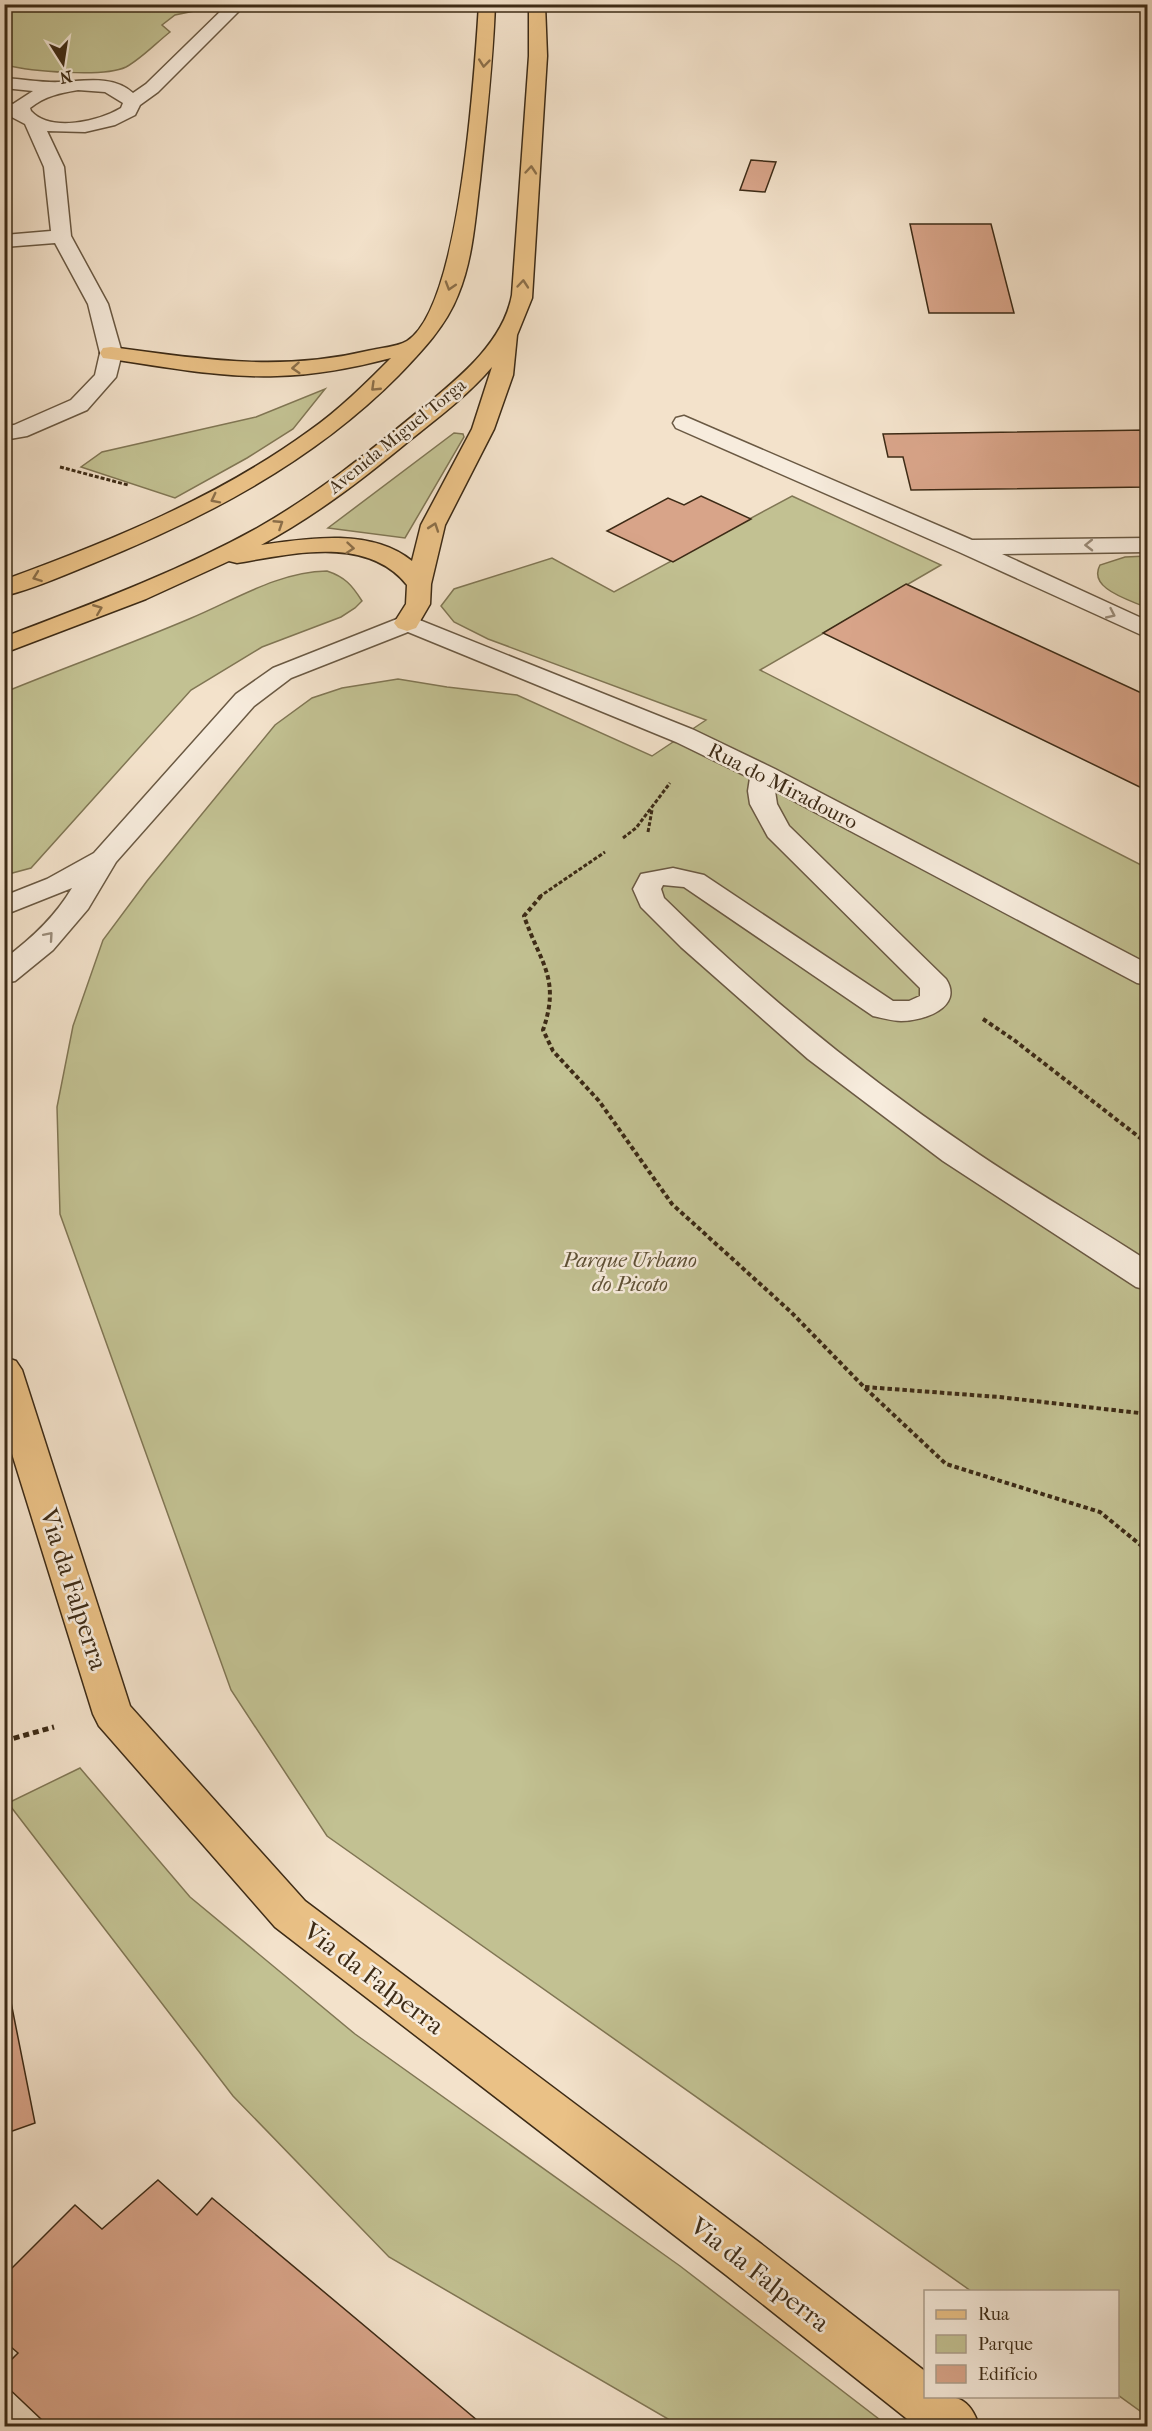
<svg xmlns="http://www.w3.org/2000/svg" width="1152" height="2431" font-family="'IM FELL French Canon',serif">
	<rect width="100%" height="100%" fill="#f3e2cb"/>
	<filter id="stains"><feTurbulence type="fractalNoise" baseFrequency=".00333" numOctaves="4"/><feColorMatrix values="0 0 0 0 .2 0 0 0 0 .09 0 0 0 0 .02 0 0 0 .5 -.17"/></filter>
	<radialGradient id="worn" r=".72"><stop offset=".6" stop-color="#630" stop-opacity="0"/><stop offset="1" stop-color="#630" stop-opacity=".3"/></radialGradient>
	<!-- green -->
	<path fill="#c2c192" stroke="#807654" stroke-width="1.5" d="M5,4H200V5L194,11L175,15L162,25L170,32C156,43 141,59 126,67C103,78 30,71 5,65Z
		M325,389L293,429L247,458L175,498L81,467L102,452L256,417Z
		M454,433L463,434L464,437L405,538L328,528Z
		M792,496L941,565L760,670L1147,868V2416L1118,2395V2292L971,2291L327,1836L231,1690L60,1214L57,1107L73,1026L103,940L147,881L275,725L312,698L342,688L398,679L447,687L517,695L652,756L706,720L488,639L454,622L441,606L454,589L552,558L614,592Z
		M1147,556V608C1131,600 1087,589 1100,565L1125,557Z
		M327,571C345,577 352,585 362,601L355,608L341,617L262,647L191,690L31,868L5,875V692C66,667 128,645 189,619C235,600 277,572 327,571Z
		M80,1768L190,1897L355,2034L680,2266L888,2426H680L389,2257L233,2096L8,1803Z"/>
	<!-- building -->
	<path fill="#d8a489" stroke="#3d2b16" stroke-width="1.5" d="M751,160L776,162L765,192L740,190Z
		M910,224H991L1014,313H929Z
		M1148,430V487L911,490L903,457H888L883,434Z
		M701,496L751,519L673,562L607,531L668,498L684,505Z
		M906,584L1148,696V791L823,633Z
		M4,1967L35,2123L4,2134Z
		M158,2180L197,2215L212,2198L484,2426H37L43,2421L4,2384V2367L18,2353L4,2341V2276L75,2205L102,2229Z"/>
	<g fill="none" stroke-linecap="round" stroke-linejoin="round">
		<!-- minor casing -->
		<g stroke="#6a5943" stroke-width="3">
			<path id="minor" d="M228,4H246L158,92L140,105L135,115L115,125L85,132L47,131L64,167L71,236L108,304L122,353L116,377L87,410L27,436L4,440V426L14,425L71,400L95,375L100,353L88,304L55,243L4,247V235L51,231L44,167L25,124L4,113V101L13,104L33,91L4,88V78C23,79 43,83 61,82C84,81 114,75 133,93L146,84ZM78,90L105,92L123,103L121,108C99,121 51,133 31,111L30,108C45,96 60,93 78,90Z
				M684,416L972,540L1148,538V552L1002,554L1148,621V638L959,552L676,428L673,423L676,418Z
				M407,615L694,730L775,769L1148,964V985L1137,983L775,791L777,804L789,826L946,979C964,1007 924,1021 901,1021C892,1021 883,1018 873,1016L684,887L663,885L661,889L664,898C758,990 859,1073 967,1146C1026,1187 1088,1222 1148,1261V1290L1136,1287L943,1161L808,1059L681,947L641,907L633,889L641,874L673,868L704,875L893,1001H909L920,996V988L768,837L750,804L748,791L750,778L676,742L408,632L291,678L254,706L116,862L88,909L53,950L15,981L4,983V959C31,939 55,917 72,888L4,915V896L47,879L94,853L236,694L273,668Z"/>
		</g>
		<!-- major casing -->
		<g stroke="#3d2b16" stroke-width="3">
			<path id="major" d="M4,1357L16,1361L22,1370L130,1706L305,1901L760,2243L926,2372V2396C955,2396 969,2395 979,2426H916L726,2275L275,1927L99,1726L93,1714L4,1428Z"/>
		</g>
		<!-- highway casing -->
		<g stroke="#3d2b16" stroke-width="3">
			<path id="highway" d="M479,4H495C493,63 486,122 480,180C475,219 473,259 458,295C446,326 422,351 399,375C312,463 203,519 89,565C62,576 33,589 4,596V580C110,541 217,498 309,431C339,410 365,384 391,358C353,368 315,375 277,376C221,378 166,367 111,359L103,358L100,353L103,348L111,347C200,359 279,372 367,351C379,348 397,347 407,341C461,307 475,68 479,4Z
				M529,4H545L547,56L532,298L517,335L513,375L494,429L445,525L431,584L430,604L416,628L407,631L398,628L394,623L406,604L407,585C367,535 292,554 237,563L229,561L146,599L4,653V637C91,604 178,572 259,527C317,494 369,452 420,410C457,379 503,344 512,295L529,56ZM492,367L472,429L421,525L412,561C372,528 308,538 261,545C315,516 363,479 410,440C439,417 468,395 492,367Z"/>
		</g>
		<!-- path-far2 -->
		<path stroke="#3d2b16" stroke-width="3" stroke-dasharray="4 2" stroke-linecap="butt" d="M60,467L128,485
			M648,832L652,810
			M623,838L636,828L670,783
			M539,897L605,852"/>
		<!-- path-far1 -->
		<path stroke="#3d2b16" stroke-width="4" stroke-dasharray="4.5 3" stroke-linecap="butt" d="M541,896L524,916C540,963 561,978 543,1030L553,1051L599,1101L672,1204L791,1312L864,1387L946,1464L1100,1512L1148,1551
			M983,1019L1014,1040L1148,1144
			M865,1387L999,1397L1148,1414"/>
		<!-- path -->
		<path stroke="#3d2b16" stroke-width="5" stroke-dasharray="6 4" stroke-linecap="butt" d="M4,1741L54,1727"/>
		<!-- minor -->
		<use href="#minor" fill="#f7ecdd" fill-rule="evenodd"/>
		<!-- major -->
		<use href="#major" fill="#eac186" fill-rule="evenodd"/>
		<!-- highway -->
		<use href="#highway" fill="#eac186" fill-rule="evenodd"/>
	</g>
	<!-- one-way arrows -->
	<defs><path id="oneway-chevron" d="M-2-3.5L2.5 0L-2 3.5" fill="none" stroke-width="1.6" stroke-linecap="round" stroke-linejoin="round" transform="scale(1.5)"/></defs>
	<g stroke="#8b6e48">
		<use href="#oneway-chevron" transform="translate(484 63) rotate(96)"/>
		<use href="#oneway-chevron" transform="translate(531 170) rotate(-85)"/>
		<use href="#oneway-chevron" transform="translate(523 284) rotate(-85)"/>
		<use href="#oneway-chevron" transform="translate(450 286) rotate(107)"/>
		<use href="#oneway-chevron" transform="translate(296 368) rotate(176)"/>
		<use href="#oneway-chevron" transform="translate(375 387) rotate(136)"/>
		<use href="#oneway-chevron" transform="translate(215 499) rotate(153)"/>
		<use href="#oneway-chevron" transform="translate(279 524) rotate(-33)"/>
		<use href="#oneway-chevron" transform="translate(434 527) rotate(-71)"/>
		<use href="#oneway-chevron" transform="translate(350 548) rotate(5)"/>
		<use href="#oneway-chevron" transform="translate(37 577) rotate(160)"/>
		<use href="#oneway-chevron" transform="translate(98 609) rotate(-22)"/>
	</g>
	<g stroke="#9a8c7a">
		<use href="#oneway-chevron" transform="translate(1089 545) rotate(179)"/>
		<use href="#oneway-chevron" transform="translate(1111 614) rotate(25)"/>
		<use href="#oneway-chevron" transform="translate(49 936) rotate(-49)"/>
	</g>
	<g text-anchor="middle" stroke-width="5" stroke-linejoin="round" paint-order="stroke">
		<!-- far-street labels -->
		<g font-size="18" fill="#3d2b16" stroke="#f7ecdd">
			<text transform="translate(397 436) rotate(-39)" y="6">Avenida Miguel Torga</text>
		</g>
		<!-- street labels -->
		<g font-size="21" fill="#3d2b16" stroke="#f7ecdd">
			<text transform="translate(783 786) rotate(27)" y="7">Rua do Miradouro</text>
		</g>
		<!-- park labels -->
		<g font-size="21" font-style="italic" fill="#5e5035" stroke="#f7ecdd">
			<text x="630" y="1267">Parque Urbano<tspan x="630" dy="24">do Picoto</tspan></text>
		</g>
		<!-- near-street labels -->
		<g font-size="26" fill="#3d2b16" stroke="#f7ecdd">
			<text transform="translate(74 1589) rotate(72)" y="9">Via da Falperra</text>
			<text transform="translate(374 1978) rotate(37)" y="9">Via da Falperra</text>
			<text transform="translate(760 2274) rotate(38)" y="9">Via da Falperra</text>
		</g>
	</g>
	<!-- margin -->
	<rect width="1152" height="2431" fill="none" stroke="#f3e2cb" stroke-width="24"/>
	<rect x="6" y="6" width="1140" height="2419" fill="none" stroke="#3d2b16" stroke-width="3"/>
	<rect x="12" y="12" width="1128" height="2407" fill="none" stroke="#3d2b16" stroke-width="1.5"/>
	<!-- legend -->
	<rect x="924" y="2290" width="195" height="108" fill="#f7ecdd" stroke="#ad9f8d" stroke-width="1.5"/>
	<rect x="936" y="2310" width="30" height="9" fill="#eac186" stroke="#ad9f8d" stroke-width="1.5"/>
	<text x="978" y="2320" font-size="18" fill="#3d2b16">Rua</text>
	<rect x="936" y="2335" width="30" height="18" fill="#c2c192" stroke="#ad9f8d" stroke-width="1.5"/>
	<text x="978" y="2350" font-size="18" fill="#3d2b16">Parque</text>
	<rect x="936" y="2365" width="30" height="18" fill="#d8a489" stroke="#ad9f8d" stroke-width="1.5"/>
	<text x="978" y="2380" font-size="18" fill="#3d2b16">Edifício</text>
	<!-- north arrow -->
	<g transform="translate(63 63) rotate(168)" stroke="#f7ecdd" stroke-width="4.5" paint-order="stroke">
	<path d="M0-4.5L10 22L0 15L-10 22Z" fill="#3d2b16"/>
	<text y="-9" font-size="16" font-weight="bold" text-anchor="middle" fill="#3d2b16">N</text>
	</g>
	<rect width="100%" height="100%" filter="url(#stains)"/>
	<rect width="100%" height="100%" fill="url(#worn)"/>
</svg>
